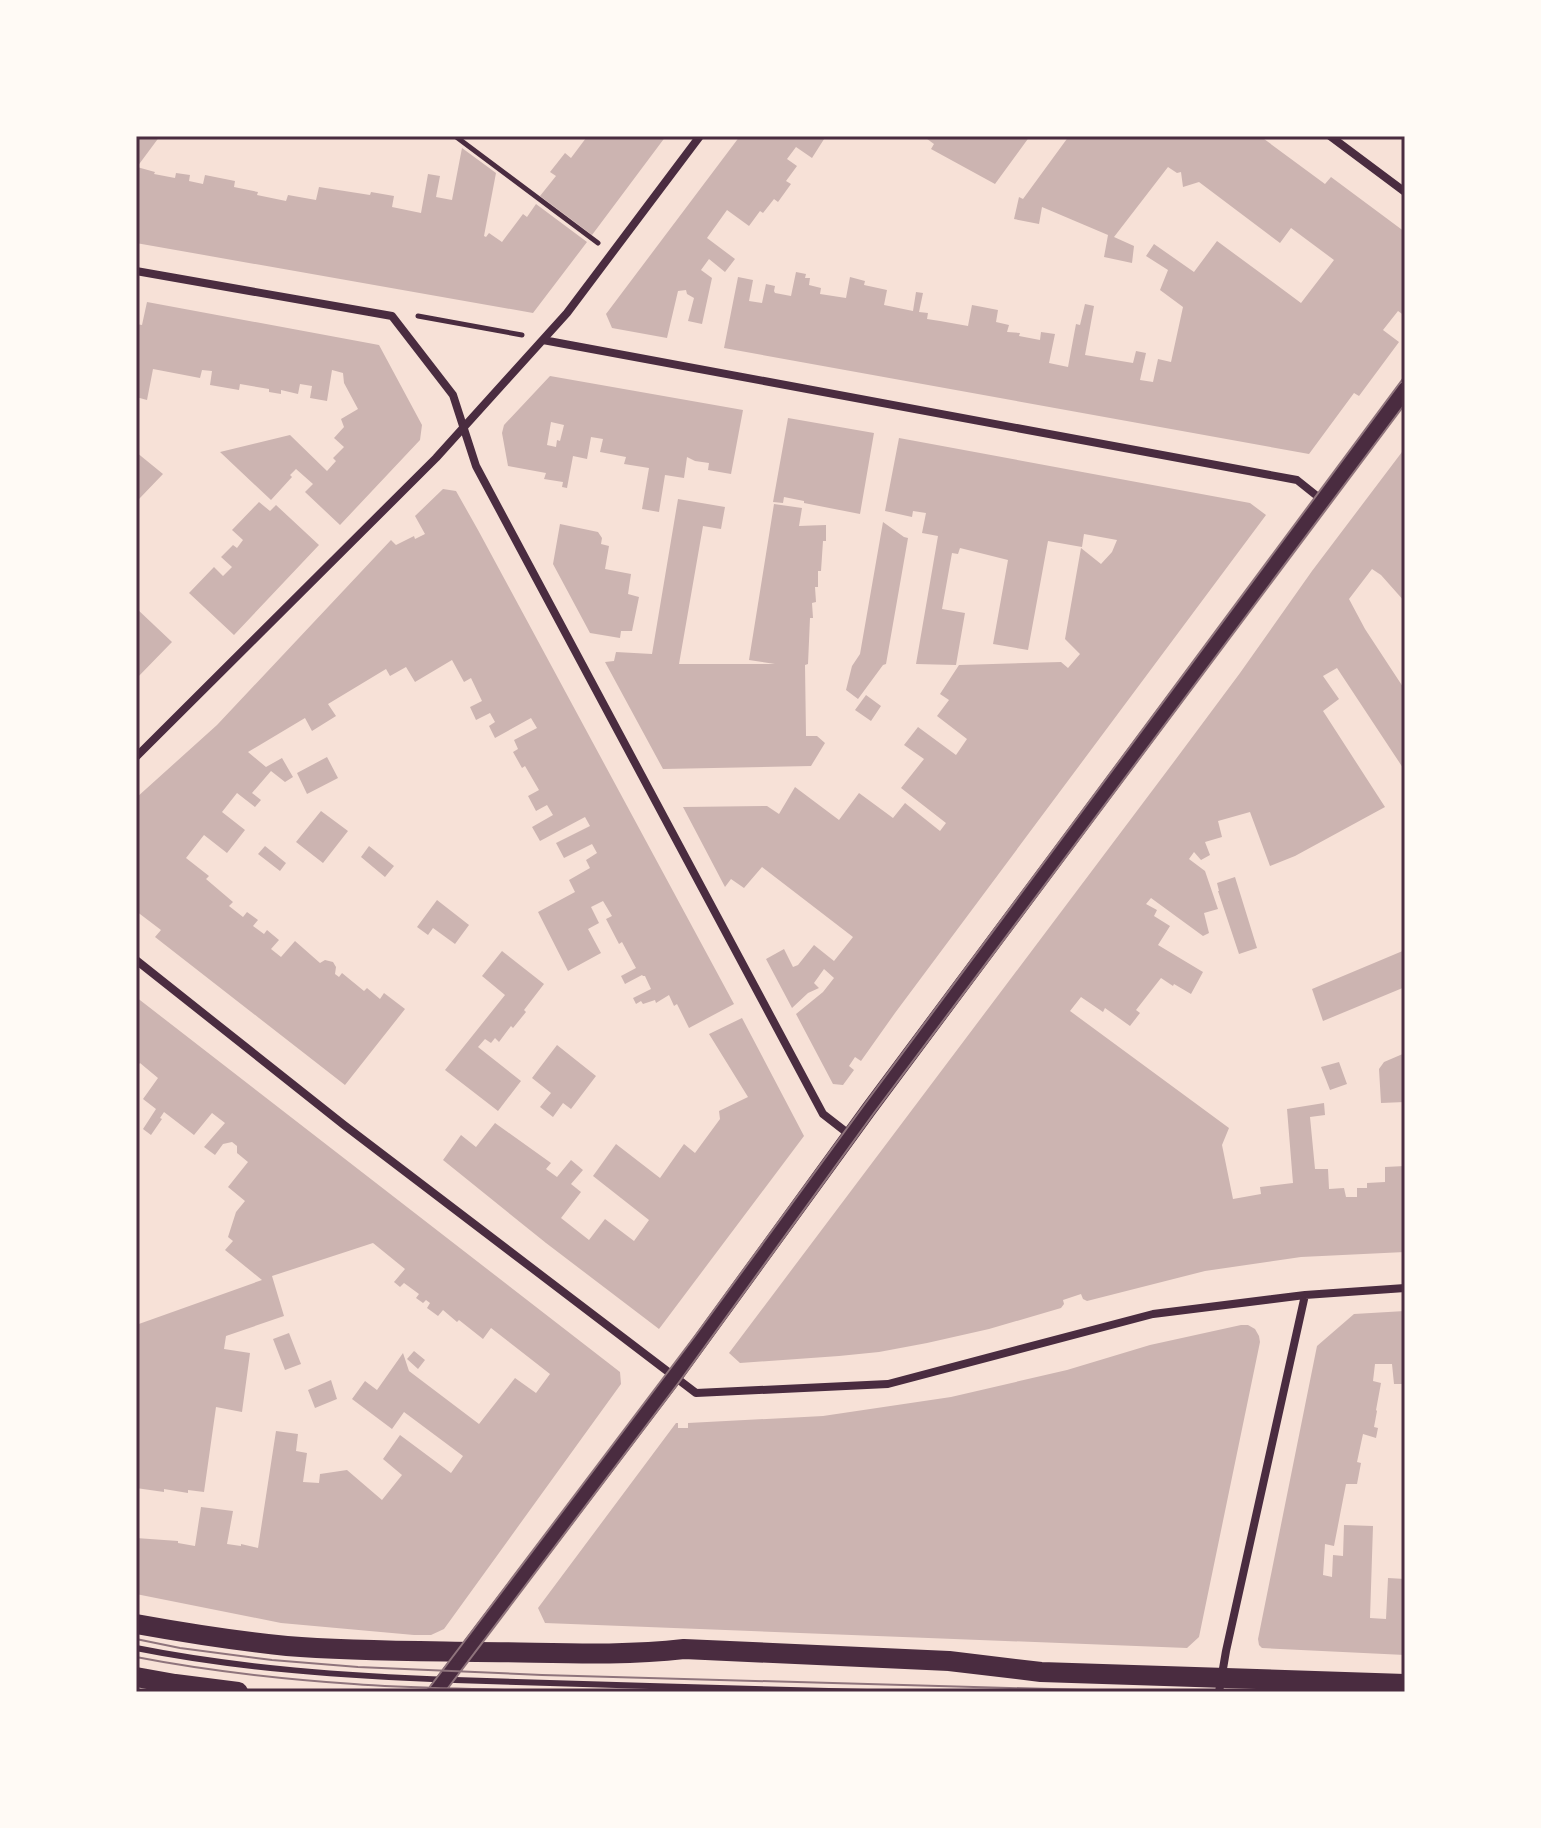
<svg xmlns="http://www.w3.org/2000/svg" width="1541" height="1828" font-family="'Source Sans 3',sans-serif">
	<rect width="100%" height="100%" fill="#f7e1d7"/>
	<!-- building -->
	<path fill="#ccb4b1" fill-rule="evenodd" d="M136,136H160L137,167L155,172L154,174L175,178L176,173L190,175L189,181L203,184L205,175L235,181L234,187L258,192L257,195L286,201L288,195L316,200L319,187L370,195L371,192L394,196L392,207L421,213L428,174L440,176L436,197L452,200L462,148L496,173L484,236L486,237L489,233L502,242L523,214L527,217L536,204L587,242L533,313L136,243L138,225L136,224Z
		M583,136H666L592,235L540,196L556,176L550,172L565,153L571,158L586,138Z
		M740,136H826L812,158L796,147L787,159L797,166L786,181L791,184L778,202L774,199L763,213L760,211L749,226L727,210L707,238L735,259L725,272L709,259L701,270L712,278L702,324L688,321L694,298L687,294L686,290L678,291L667,338L612,328L606,314Z
		M923,136H1030L995,184L931,149L934,144Z
		M1069,136H1260L1325,184L1331,177L1405,232V316L1398,311L1383,330L1399,342L1359,396L1354,393L1309,454L724,348L738,277L753,280L749,301L762,303L766,284L775,286L774,291L775,293L791,296L796,272L806,274L805,278H810L809,285L821,288L820,294L846,298L850,277L865,281L864,285L887,290L884,305L913,311L916,292L923,293L919,312L928,313L927,319L940,321L968,326L972,305L998,310L996,322L1009,325L1007,332L1020,333L1019,336L1040,340L1041,332L1055,334L1049,363L1068,367L1076,324L1080,325L1085,304L1094,306L1085,355L1133,363L1136,351L1146,353L1140,380L1153,382L1158,359L1171,362L1183,307L1160,290L1168,270L1146,256L1154,244L1194,272L1217,241L1301,303L1334,260L1291,228L1280,243L1199,182L1183,187L1181,172L1177,173L1168,167L1114,237L1134,246L1132,263L1104,257L1108,235L1042,207L1039,224L1014,219L1019,197L1023,199Z
		M147,302L379,345L422,425L420,440L340,525L305,492L313,484L296,469L290,475L292,477L271,500L220,452L290,435L327,471L336,461L333,458L344,447L334,438L344,427L341,419L358,409L344,383L343,373L332,370L327,401L310,398L312,386L300,384L298,394L281,390V394L269,392V389L240,384L239,390L210,385L212,371L202,370L200,378L153,369L147,400L136,397V324L142,325Z
		M550,376L743,410L731,474L708,470L709,463L695,461L687,457L684,478L665,475L659,512L642,509L649,468L624,464L626,457L600,452L603,439L591,437L587,459L573,456L567,488L562,487L563,482L544,479L546,473L508,466L502,433L504,425ZM551,422L564,425L560,441L557,440L556,447L547,445Z
		M788,418L874,433L860,514L804,503V501L784,497L783,503L773,502Z
		M899,438L1250,503L1266,515L895,1013L861,1061L855,1057L849,1066L854,1070L843,1085L833,1084L796,1014L823,992L834,978L824,969L814,983L819,988L808,993L792,1008L766,959L784,949L793,967L798,965L814,945L834,961L853,937L762,867L744,888L731,879L725,887L683,807L767,806L779,814L795,787L839,820L859,793L893,818L905,803L940,831L946,823L901,788L924,759L904,745L918,727L956,755L967,739L937,716L949,700L940,694L959,665L1061,662L1068,668L1080,654L1065,639L1081,548L1101,564L1112,552L1117,540L1084,534L1082,547L1048,541L1028,650L993,644L1008,560L960,548L958,554L952,553L942,609L965,613L956,665L916,664L938,536L922,533L926,513L913,511L912,517L885,511Z
		M1405,448V602L1381,575L1372,569L1349,599L1365,629L1405,690V771L1337,668L1323,676L1339,699L1323,711L1385,807L1295,856L1270,866L1250,812L1218,821L1222,837L1205,842L1210,855L1201,860L1194,852L1189,859L1205,871L1218,909L1204,913L1209,933L1203,936L1151,898L1146,904L1157,910L1154,916L1170,926L1158,945L1203,972L1191,994L1174,984L1173,986L1161,978L1136,1010L1140,1013L1130,1026L1105,1008L1103,1012L1081,997L1070,1011L1229,1128L1222,1145L1233,1199L1261,1194L1260,1187L1293,1183L1287,1109L1324,1103L1325,1115L1310,1117L1315,1169H1328L1329,1189L1344,1188L1346,1197H1357V1188H1367V1183L1385,1182V1167L1405,1166V1252L1301,1257L1205,1271L1087,1301L1083,1299L1081,1294L1063,1300L1064,1304L1061,1308L989,1329L927,1343L879,1352L839,1356L740,1363L729,1353L1173,763L1240,673L1312,571Z
		M136,452L163,474L139,499L136,496Z
		M443,489L456,491L478,530L734,1004L689,1028L677,1004L674,1006L669,995L656,1003L655,1000L643,1004L641,1001L636,1004L633,998L651,989L645,976H643L642,975L625,984L621,976L636,968L622,942L619,944L606,919L612,916L603,901L591,907L599,923L588,929L601,953L568,971L538,912L575,892L569,880L590,868L586,860L597,853L592,844L564,858L556,843L590,826L585,817L540,841L532,827L553,815L547,805L536,811L528,796L539,790L525,766L522,768L513,752L518,749L514,740L537,728L531,718L495,738L489,726L495,722L490,713L476,720L470,707L482,701L471,678L464,682L452,660L415,682L406,667L390,676L386,669L328,704L336,716L312,731L305,718L248,752L266,767L282,758L293,777L285,782L271,771L252,793L261,800L255,807L237,793L222,812L245,830L227,853L204,835L186,858L209,876L206,879L233,902L229,906L243,917L247,912L258,920L253,926L264,934L267,930L279,940L271,949L281,957L295,941L320,963L325,960L333,962L336,967L335,974L339,977L342,973L364,991L367,988L380,999L384,993L405,1009L345,1085L155,937L161,930L136,911V798L217,725L391,540L396,545L414,536L415,539L425,534L415,516Z
		M678,499L725,507L721,529L703,526L679,664H775L749,660L774,504L802,508L799,526L826,525V541H823L821,571H818V587H815L816,602L812,603L813,618H810L808,664L805,665L806,736H817L825,743L811,766L663,769L605,662L614,661L616,652L652,654Z
		M259,502L270,511L276,505L319,545L234,635L189,593L214,567L223,576L232,567L221,557L233,545L237,548L243,540L232,530Z
		M883,522L904,537L908,538L886,664L883,665L858,699L846,690L852,666L860,654Z
		M560,524L598,532L602,538L601,544L609,546L605,569L631,574L628,594L639,597L632,631H621L620,638L590,633L553,564Z
		M136,608L172,642L136,679Z
		M866,695L881,706L871,721L855,710Z
		M327,757L338,778L307,794L297,773Z
		M321,811L348,831L323,863L296,842Z
		M265,846L286,863L280,871L258,854Z
		M369,846L394,866L385,877L361,857Z
		M1235,877L1257,948L1239,954L1218,891H1219L1217,883Z
		M437,900L469,925L455,944L433,928L428,935L417,927Z
		M1405,950V987L1323,1021L1312,989Z
		M502,951L544,984L524,1010L526,1012L513,1028L511,1026L499,1042L495,1038L491,1043L485,1039L478,1047L521,1081L498,1111L445,1070L505,995L482,976Z
		M136,997L620,1372L621,1384L444,1629L431,1635H414L281,1623L136,1594V1538L178,1541V1543L195,1546L201,1507L233,1511L227,1544L241,1546V1544L258,1548L276,1431L298,1434L296,1451L307,1453L303,1482L319,1483L320,1474L347,1470L382,1500L402,1475L383,1459L400,1435L451,1473L463,1456L404,1412L392,1429L352,1399L365,1381L377,1390L403,1353L409,1371L479,1424L515,1378L536,1393L550,1374L491,1328L483,1339L459,1320L457,1322L443,1310L438,1316L427,1308L430,1303L426,1300L423,1303L416,1298L419,1294L404,1283L400,1287L394,1282L405,1269L373,1243L272,1276L284,1316L226,1336L224,1349L250,1353L242,1412L216,1407L204,1492L188,1490V1493L164,1489V1492L136,1488V1325L262,1280L225,1250L233,1241L228,1237L236,1212L245,1201L228,1187L248,1162L237,1153V1146L232,1142L223,1144L215,1155L204,1147L225,1123L212,1113L194,1135L164,1112L160,1118L162,1119L151,1135L143,1129L156,1109L143,1099L158,1078L140,1063L139,1064L136,1062Z
		M742,1018L804,1136L659,1329L546,1243L443,1160L461,1135L476,1147L495,1123L551,1163L546,1169L557,1177L571,1160L583,1170L571,1184L581,1192L561,1218L589,1240L605,1219L634,1241L649,1220L593,1176L616,1144L660,1178L684,1144L695,1153L720,1119L719,1111L748,1097L709,1034Z
		M557,1045L596,1076L571,1109L563,1103L553,1117L540,1107L551,1093L532,1078Z
		M1405,1053V1102L1381,1103L1379,1069L1384,1062Z
		M1339,1062L1347,1084L1330,1090L1321,1067Z
		M1405,1311V1384H1394L1392,1364H1375L1373,1381L1381,1383L1376,1410L1377,1411L1374,1427L1378,1428L1376,1438L1363,1434L1357,1462L1361,1463L1357,1484H1346L1334,1546L1325,1544L1323,1575L1332,1577L1333,1555L1343,1556L1344,1525L1373,1526L1370,1618L1386,1619L1388,1578L1405,1579V1655L1262,1648L1259,1645L1258,1639L1317,1346L1354,1314Z
		M1241,1325H1248L1255,1329L1259,1336L1260,1342L1199,1637L1187,1648L545,1623L538,1608L676,1423H678V1428H688V1423L823,1416L951,1397L1067,1370L1150,1345Z
		M289,1333L301,1364L285,1370L273,1339Z
		M414,1351L425,1360L418,1369L407,1359Z
		M331,1380L337,1399L315,1408L308,1390Z"/>
	<g fill="none" stroke-linecap="round" stroke-linejoin="round">
		<!-- path -->
		<path stroke="#4a2c40" stroke-width="5" d="M455,136L598,243
			M418,316L522,335"/>
		<!-- service -->
		<path stroke="#4a2c40" stroke-width="6" d="M136,1648C241,1669 348,1676 455,1680C592,1685 730,1688 867,1692"/>
		<!-- minor -->
		<path stroke="#4a2c40" stroke-width="8" d="M1330,136L1405,192
			M136,271L392,316L453,395L476,466L823,1114L850,1135
			M543,340L1297,480L1322,500
			M136,757L436,458L567,313L700,136
			M136,960L344,1125L696,1393L888,1384L1153,1314L1305,1295L1405,1288
			M1219,1692L1226,1651L1305,1295"/>
		<!-- secondary -->
		<path stroke="#4a2c40" stroke-width="16" d="M435,1692L675,1376L869,1109L1405,390"/>
		<!-- primary -->
		<path stroke="#4a2c40" stroke-width="20" d="M136,1624C186,1633 237,1641 287,1646C350,1651 414,1651 477,1652C546,1652 615,1657 684,1649L949,1661L1041,1672L1405,1684
			M136,1677L175,1684L238,1692"/>
		<!-- tram -->
		<path stroke="#8f747c" stroke-width="2" d="M136,1639L180,1648L272,1660L358,1667L542,1675L1158,1692
			M136,1657C208,1671 281,1679 354,1684C417,1689 481,1688 544,1692
			M426,1692L695,1336L864,1105L1405,376
			M445,1692L680,1381L874,1113L1405,404"/>
	</g>
	<!-- border -->
	<rect width="1541" height="1828" fill="none" stroke="#fffaf5" stroke-width="276"/>
	<rect x="138" y="138" width="1265" height="1552" fill="none" stroke="#4a2c40" stroke-width="3"/>
</svg>
